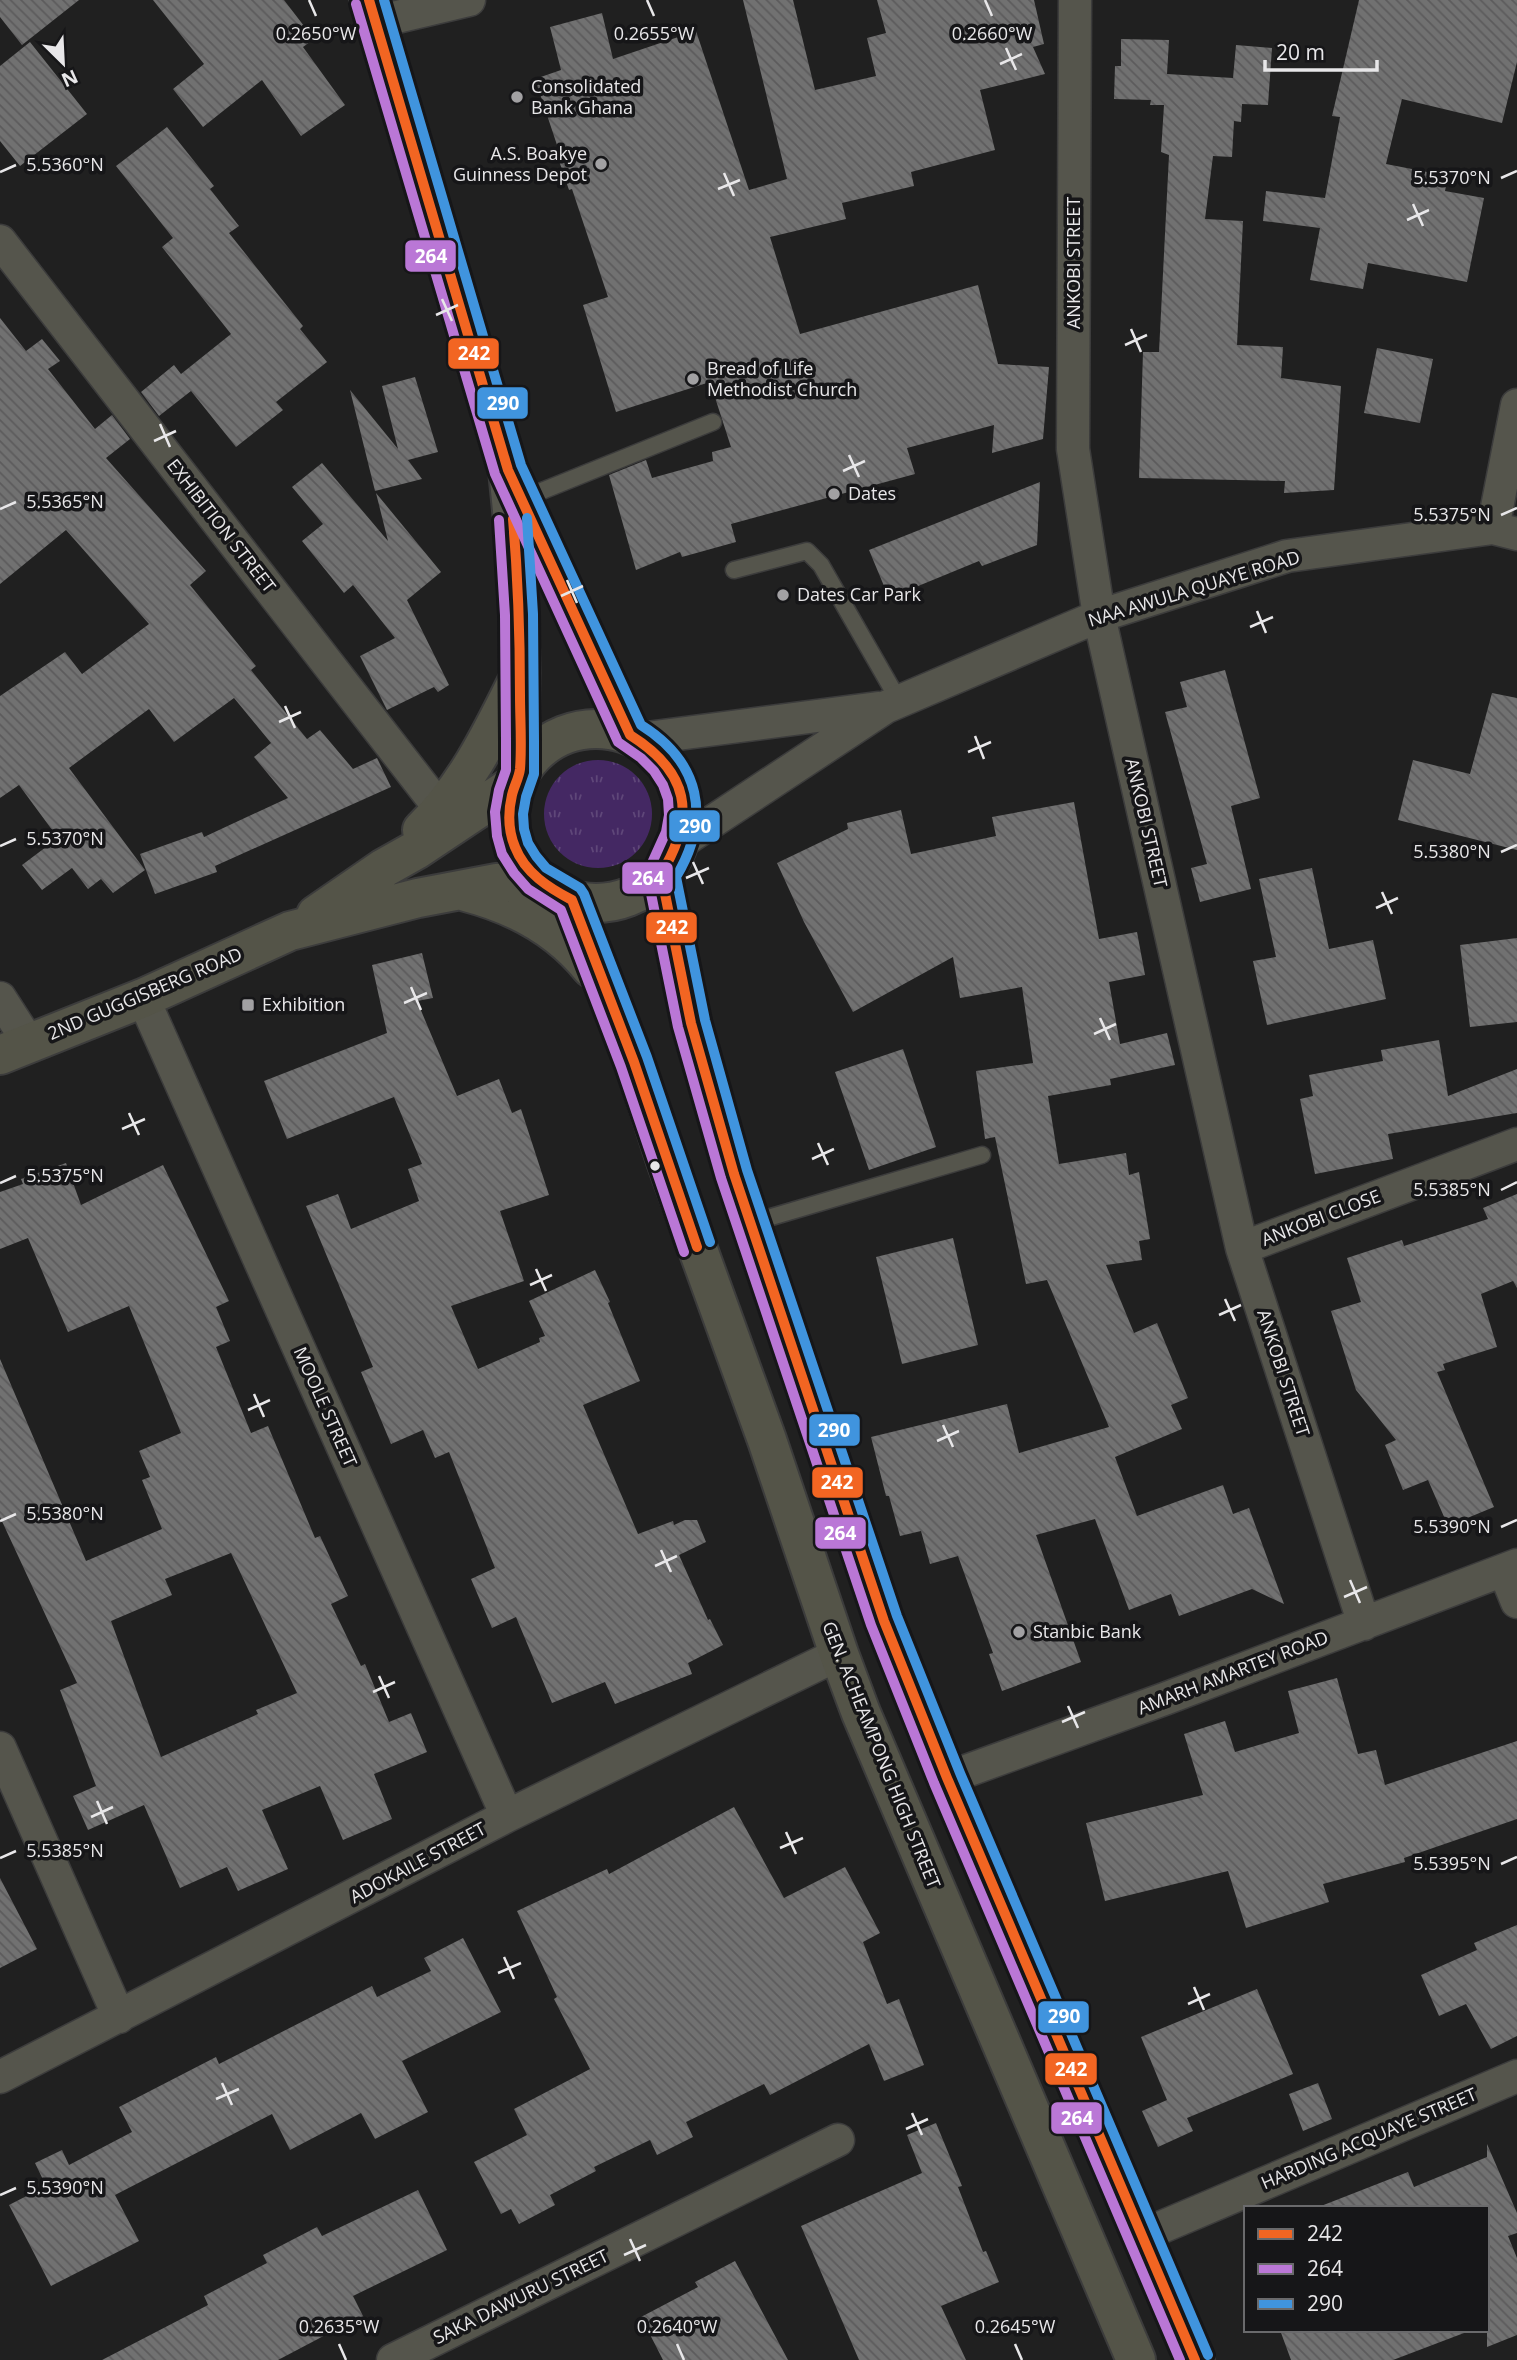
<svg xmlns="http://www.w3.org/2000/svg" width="1517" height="2360" font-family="'Open Sans',sans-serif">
	<defs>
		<pattern id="grass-tufts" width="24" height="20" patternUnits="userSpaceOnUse" patternTransform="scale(1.75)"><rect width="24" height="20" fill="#442863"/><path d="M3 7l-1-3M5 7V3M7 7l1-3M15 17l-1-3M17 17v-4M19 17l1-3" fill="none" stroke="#5f4779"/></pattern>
		<pattern id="building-back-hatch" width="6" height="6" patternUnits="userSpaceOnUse" patternTransform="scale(1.75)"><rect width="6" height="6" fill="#717171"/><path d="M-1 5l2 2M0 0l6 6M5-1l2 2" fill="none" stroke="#5c5b5c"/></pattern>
	</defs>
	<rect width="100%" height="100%" fill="#202020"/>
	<!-- grass -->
	<path fill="url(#grass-tufts)" d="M544 814a54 54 0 1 1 108 0a54 54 0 1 1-108 0Z"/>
	<!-- building -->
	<path fill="url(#building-back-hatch)" fill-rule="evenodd" d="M0,0H79L22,45L0,17Z
		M153,0H284L314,39L303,47L345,105L301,136L262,80L203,127L173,89L204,64Z
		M743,0H793L815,90L876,76L867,38L886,33L877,0H1034L1044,44L1033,47L1045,74L980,90L995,150L911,172L914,186L842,203L846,219L770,237L800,334L978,285L998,364L1049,367L1043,439L992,453L994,425L907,448L915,474L731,524L736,542L682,557L680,552L636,570L609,475L646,460L652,478L713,461L712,452L731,447L710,382L616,412L583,305L608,297L572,189L569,190L556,152L559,151L535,79L561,70L550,27L602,13L613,59L696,31L749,190L787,179Z
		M1359,0H1517V62L1502,123L1402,99L1386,164L1448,176L1445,191L1484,198L1467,282L1368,263L1363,289L1310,280L1320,228L1263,221L1266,191L1325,198L1340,117L1332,116Z
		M1121,39L1169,40L1167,74L1233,78L1236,45L1272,48L1268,105L1242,104L1241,122L1234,121L1232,157L1213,156L1205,219L1243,221L1237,345L1283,347L1281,378L1341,386L1334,490L1284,493L1285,481L1139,478L1143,352H1159L1169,155L1161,152L1164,105H1150L1151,100L1114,99L1115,66H1121Z
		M30,42L87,114L20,166L0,141V66Z
		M167,127L214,186L210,189L239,226L229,233L303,326L300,329L327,362L276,402L283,410L236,447L191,391L159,416L141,392L174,365L181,374L231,334L162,247L173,238L116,166Z
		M0,318L26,351L42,339L60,361L48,369L95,429L112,415L130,439L106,458L206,571L190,585L256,666L251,670L307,739L320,730L353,769L377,758L391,787L215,866L217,872L155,894L140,854L202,832L204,837L288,798L254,757L271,743L234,698L174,742L149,709L69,768L145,870L113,893L101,879L88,889L72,868L42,890L22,865L58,838L19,785L0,798V696L65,652L82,674L149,624L66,530L0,584Z
		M1377,348L1433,359L1420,423L1364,413Z
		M415,377L438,452L408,460L422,479L375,491L350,390L398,449L382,386Z
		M322,463L388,541L376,493L441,572L407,600L449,685L438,692L434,687L387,710L360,656L395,638L353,585L344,593L302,541L323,524L292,487Z
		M1040,482L1037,545L982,566L979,561L889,598L869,550Z
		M1225,670L1260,798L1231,806L1251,889L1200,902L1191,868L1207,864L1165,712L1187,707L1180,682Z
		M1492,693L1517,698V850L1398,820L1413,760L1470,774Z
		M1074,802L1099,939L1137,932L1145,975L1109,982L1120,1044L1167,1033L1175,1065L1110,1079L1111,1085L1048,1096L1059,1164L1126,1153L1129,1175L1139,1172L1150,1239L1139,1241L1142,1260L1106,1265L1134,1333L1157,1323L1188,1398L1171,1405L1182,1429L1115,1457L1137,1516L1223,1485L1233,1514L1249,1508L1284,1604L1252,1589L1179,1616L1171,1594L1129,1610L1095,1519L1036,1535L1081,1662L1002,1691L989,1654L993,1653L958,1556L930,1564L921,1531L900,1536L889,1496H886L871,1437L1007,1404L1019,1453L1109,1427L1047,1280L1026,1284L995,1137L985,1139L976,1071L1033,1063L1022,987L960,998L953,957L853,1012L804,922L777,863L848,829L847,823L901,810L911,854L996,836L992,817Z
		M1312,868L1329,949L1373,940L1386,999L1267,1025L1253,961L1276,957L1259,879Z
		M1517,938V1022L1470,1027L1460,945Z
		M422,953L433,998L417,1001L457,1096L499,1079L512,1113L521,1109L549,1195L500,1211L524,1281L451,1306L478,1369L540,1342L539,1338L545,1336L529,1301L595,1270L610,1302L608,1303L640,1381L583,1405L638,1534L673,1521L674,1525L685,1520H697L706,1542L679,1555L708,1620L710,1619L723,1645L688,1663L692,1674L615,1704L605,1682L552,1703L516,1617L492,1628L471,1579L495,1568L449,1452L435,1458L423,1430L391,1444L361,1372L373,1367L306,1206L338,1194L351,1229L419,1201L408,1169L422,1164L394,1097L287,1139L264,1081L387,1033L372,965Z
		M1439,1040L1448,1096L1517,1069V1113L1388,1134L1393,1159L1315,1174L1300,1099L1313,1096L1309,1075L1383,1061L1381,1050Z
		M903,1049L936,1147L869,1170L835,1072Z
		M66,1163L81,1205L163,1165L229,1301L216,1307L230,1341L216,1347L251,1433L268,1426L315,1538L320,1536L348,1596L331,1604L361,1666L365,1664L389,1722L411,1713L427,1752L374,1774L392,1819L343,1840L320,1786L262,1810L288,1869L238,1891L227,1867L180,1888L144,1805L88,1830L73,1796L96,1786L60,1690L77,1683L0,1517V1359L86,1561L162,1529L142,1480L150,1477L139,1451L181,1433L129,1306L68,1332L28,1238L0,1249V1192L23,1184L21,1179ZM231,1553L297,1693L256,1710L258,1714L161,1757L111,1621L172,1595L165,1579Z
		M1517,1194V1288L1513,1281L1481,1294L1497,1347L1443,1364L1445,1370L1437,1372L1494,1507L1448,1526L1428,1480L1403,1490L1385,1445L1396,1440L1356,1390L1331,1311L1361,1302L1347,1258L1402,1240L1404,1246L1488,1219L1483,1208Z
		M953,1238L978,1345L902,1364L876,1257Z
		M1337,1678L1358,1754L1376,1750L1385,1785L1517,1741V1819L1404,1858L1405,1862L1323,1884L1329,1902L1246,1928L1228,1871L1105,1901L1086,1823L1203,1795L1184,1734L1225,1721L1235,1752L1299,1733L1288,1691Z
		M734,1807L784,1898L845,1867L880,1933L863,1942L887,2004L899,1999L924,2065L884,2081L869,2044L770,2095L764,2084L686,2122L693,2137L657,2155L650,2140L594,2167L596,2171L550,2195L555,2205L519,2224L511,2209L501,2214L474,2162L527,2135L514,2109L590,2069L554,1999L557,1997L517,1911L607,1869L609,1874Z
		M0,1878L37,1949L0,1968Z
		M1517,1925V2036L1491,2049L1466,2004L1439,2016L1421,1975L1477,1950L1474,1943Z
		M463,1938L501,2012L402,2061L428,2112L375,2139L361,2113L290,2150L272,2114L115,2195L139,2241L51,2286L9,2205L46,2186L35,2163L62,2150L69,2165L132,2132L119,2107L216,2057L219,2064L372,1986L377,1997L431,1971L424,1958Z
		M1257,1989L1293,2074L1187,2118L1193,2131L1158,2147L1142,2111L1167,2100L1141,2037Z
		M1318,2083L1332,2119L1303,2131L1289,2094Z
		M936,2123L962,2186L958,2187L983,2252L986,2251L999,2282L941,2306L966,2360H859L801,2226L922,2173L907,2135Z
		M1487,2144L1517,2213V2233L1508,2236L1517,2258V2335L1487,2347V2208H1322L1321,2206L1408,2172L1414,2187L1487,2157Z
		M418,2190L447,2250L353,2296L365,2320L337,2334L335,2330L278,2360H102L208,2305L204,2296L267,2263L263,2255L317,2227L322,2236Z
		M735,2261L788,2360H663L641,2317L698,2287L695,2282Z
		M1280,2330H1464V2333L1393,2360H1291Z"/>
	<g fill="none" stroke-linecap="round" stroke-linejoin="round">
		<!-- service casing -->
		<g stroke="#3c3c3c" stroke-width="19">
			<path id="service" d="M522,499L713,422
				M734,570L807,551L821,565L899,701
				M751,1223L982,1155"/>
		</g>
		<!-- minor casing -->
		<g stroke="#3c3c3c" stroke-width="35">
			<path id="minor" d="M1075,0L1073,449L1099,616L1242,1248L1364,1624
				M376,22L469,0
				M0,241L442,811
				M1493,528L1517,405
				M639,739L878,708
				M680,843L886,707L1099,616L1287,556L1493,528L1517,534
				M0,998L29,1043
				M143,998L507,1816
				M1242,1248L1517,1144
				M1504,1570L1517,1602
				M0,1748L119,2017
				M947,1778L1167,1698L1517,1565
				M0,2077L507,1816L839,1654
				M1143,2235L1517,2076
				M393,2360L838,2140"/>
		</g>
		<!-- tertiary casing -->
		<g stroke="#3c3c3c" stroke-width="42">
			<path id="tertiary" d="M369,0L508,470L517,560L521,674L520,773
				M521,498L630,735"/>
		</g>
		<!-- secondary casing -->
		<g stroke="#3c3c3c" stroke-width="42">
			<path id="secondary" d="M509 816a87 87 0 1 1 174 0a87 87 0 1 1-174 0Z
				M422,830C467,786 493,730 521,674
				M661,874L691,1023L734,1174L884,1621L947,1778L1195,2360
				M466,892C516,905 559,928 591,968
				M572,900L634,1062L666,1161L767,1440L839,1654L861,1713L1136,2360
				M316,915L384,868L416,850L515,784
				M0,1055L143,998L290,931L418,898L497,883L537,880"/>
		</g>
		<!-- service -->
		<use href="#service" stroke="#55554c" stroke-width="16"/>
		<!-- minor -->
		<use href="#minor" stroke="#55554c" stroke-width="32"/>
		<!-- tertiary -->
		<use href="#tertiary" stroke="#55554c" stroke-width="38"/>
		<!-- secondary -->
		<use href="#secondary" stroke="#545448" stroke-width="38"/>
		<!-- bus-1 casing -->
		<g stroke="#161618" stroke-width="16">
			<path id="bus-1" d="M369,0L508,470L630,735C689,772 697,815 661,874L691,1023L734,1174L884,1621L947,1778L1195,2360
				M513,519C518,578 520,636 520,695C520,719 522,745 520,769C519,778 514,786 512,795C508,812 508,830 515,847C525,873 549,888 572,900L634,1062L697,1247"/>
		</g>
		<!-- bus-2 casing -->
		<g stroke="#161618" stroke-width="16">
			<path id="bus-2" d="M356,4L495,474L618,742L641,758L654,771L663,785L668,799L669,815L666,832L647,874L678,1027L721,1178L871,1625L934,1783L1180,2360
				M499,520L505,615L506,741V770L499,790L495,812L497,836L502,854L514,873L528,889L561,910L621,1067L684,1252"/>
		</g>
		<!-- bus-3 casing -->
		<g stroke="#161618" stroke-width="16">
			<path id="bus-3" d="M384,0L521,465L641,725C700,762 712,817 676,877L705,1020L747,1170L897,1616L960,1773L1208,2355
				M527,518L533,614L534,741V774L526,797L523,814L524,829L528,843L536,856L546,868L580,888L584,894L647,1057L710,1242"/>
		</g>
		<!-- bus-1 -->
		<use href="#bus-1" stroke="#f26522" stroke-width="10"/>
		<!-- bus-2 -->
		<use href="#bus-2" stroke="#ba77d6" stroke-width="10"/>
		<!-- bus-3 -->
		<use href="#bus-3" stroke="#4094de" stroke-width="10"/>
	</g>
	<!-- ticks -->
	<path fill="none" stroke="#e8e7e9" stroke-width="2.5" d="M309,0L316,16M647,0L654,16M985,0L992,16M1006,48L1016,70M1000,64L1022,54M0,172L16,165M724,173L734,196M1501,178L1517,171M718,189L740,180M1413,204L1423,226M1407,220L1429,210M442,299L452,321M436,315L458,305M1131,329L1141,352M1125,345L1147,335M160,424L170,447M154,441L176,431M849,455L859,477M843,471L865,461M0,509L16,502M1501,515L1517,508M567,580L577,603M561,596L583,586M1257,611L1266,633M1250,627L1273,617M285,706L295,728M279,722L301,712M975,736L984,759M968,752L991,742M0,846L16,839M1501,852L1517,845M693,862L703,884M686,878L709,868M1382,892L1392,914M1376,908L1398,898M411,987L421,1010M404,1003L427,993M1100,1018L1110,1040M1094,1034L1116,1024M129,1113L139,1135M122,1129L145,1119M818,1143L828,1165M812,1159L834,1149M0,1183L16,1176M1501,1190L1517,1182M536,1269L546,1291M530,1285L552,1275M1225,1299L1235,1321M1219,1315L1241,1305M254,1394L264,1417M248,1410L270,1400M943,1425L953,1447M937,1441L959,1431M0,1521L16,1514M1501,1527L1517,1520M661,1550L671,1572M655,1566L677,1556M1350,1580L1360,1603M1344,1597L1367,1587M379,1676L389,1698M373,1692L395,1682M1068,1706L1078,1728M1062,1722L1085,1712M97,1801L107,1824M91,1817L113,1807M786,1832L796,1854M780,1848L803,1838M0,1858L16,1851M1501,1864L1517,1857M504,1957L514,1979M498,1973L521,1963M1194,1987L1204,2010M1188,2004L1210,1994M222,2083L232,2105M216,2099L239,2089M912,2113L922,2135M906,2129L928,2119M0,2195L16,2188M630,2239L640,2261M624,2255L646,2245M339,2344L346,2360M677,2344L684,2360M1015,2344L1022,2360"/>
	<!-- markers -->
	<g fill="#a2a1a3" stroke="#161618" stroke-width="2.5">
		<circle cx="517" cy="97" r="7"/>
		<circle cx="601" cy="164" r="7"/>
		<circle cx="693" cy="379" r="7"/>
		<circle cx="834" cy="494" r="7"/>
		<circle cx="783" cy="595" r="7"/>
		<rect x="241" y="998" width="14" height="14" rx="3.5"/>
		<circle cx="1019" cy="1632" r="7"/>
	</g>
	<circle fill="#e8e7e9" stroke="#161618" stroke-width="2.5" cx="655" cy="1166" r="6"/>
	<g text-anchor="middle" stroke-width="7" stroke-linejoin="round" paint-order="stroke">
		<!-- poi labels -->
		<g font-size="18" fill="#e8e7e9" stroke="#161618" text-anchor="start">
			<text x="531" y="93">Consolidated<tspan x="531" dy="21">Bank Ghana</tspan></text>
			<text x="587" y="160" text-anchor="end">A.S. Boakye<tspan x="587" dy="21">Guinness Depot</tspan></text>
			<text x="707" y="375">Bread of Life<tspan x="707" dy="21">Methodist Church</tspan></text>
			<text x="848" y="500">Dates</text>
			<text x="797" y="601">Dates Car Park</text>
			<text x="262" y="1011">Exhibition</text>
			<text x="1033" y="1638">Stanbic Bank</text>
		</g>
		<!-- street labels -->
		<g font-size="18" fill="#e8e7e9" stroke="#161618">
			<text transform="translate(1074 263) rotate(-90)" y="6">ANKOBI STREET</text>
			<text transform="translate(221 526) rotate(52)" y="6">EXHIBITION STREET</text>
			<text transform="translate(1194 589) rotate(-17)" y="6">NAA AWULA QUAYE ROAD</text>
			<text transform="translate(1146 823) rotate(77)" y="6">ANKOBI STREET</text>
			<text transform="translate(145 994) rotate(-23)" y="6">2ND GUGGISBERG ROAD</text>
			<text transform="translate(1321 1218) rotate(-21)" y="6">ANKOBI CLOSE</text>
			<text transform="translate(1283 1373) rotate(72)" y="6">ANKOBI STREET</text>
			<text transform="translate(325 1407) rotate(66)" y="6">MOOLE STREET</text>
			<text transform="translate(1233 1673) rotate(-21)" y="6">AMARH AMARTEY ROAD</text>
			<text transform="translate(881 1755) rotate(68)" y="6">GEN. ACHEAMPONG HIGH STREET</text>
			<text transform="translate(418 1863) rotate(-28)" y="6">ADOKAILE STREET</text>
			<text transform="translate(1369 2139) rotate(-23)" y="6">HARDING ACQUAYE STREET</text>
			<text transform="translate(521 2297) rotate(-26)" y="6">SAKA DAWURU STREET</text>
		</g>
	</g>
	<g font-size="18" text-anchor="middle" fill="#e8e7e9" stroke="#161618" stroke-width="7" stroke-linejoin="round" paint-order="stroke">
		<text x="316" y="40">0.2650°W</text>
		<text x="654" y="40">0.2655°W</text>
		<text x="992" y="40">0.2660°W</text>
		<text x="65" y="171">5.5360°N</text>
		<text x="1452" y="184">5.5370°N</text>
		<text x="65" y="508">5.5365°N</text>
		<text x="1452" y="521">5.5375°N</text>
		<text x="65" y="845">5.5370°N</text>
		<text x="1452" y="858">5.5380°N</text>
		<text x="65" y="1182">5.5375°N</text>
		<text x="1452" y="1196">5.5385°N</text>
		<text x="65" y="1520">5.5380°N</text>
		<text x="1452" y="1533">5.5390°N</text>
		<text x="65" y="1857">5.5385°N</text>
		<text x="1452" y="1870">5.5395°N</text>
		<text x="65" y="2194">5.5390°N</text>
		<text x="339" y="2333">0.2635°W</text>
		<text x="677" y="2333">0.2640°W</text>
		<text x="1015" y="2333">0.2645°W</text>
	</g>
	<g stroke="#161618" stroke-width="2.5">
		<rect x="404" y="239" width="53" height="34" rx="7" fill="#ba77d6"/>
		<rect x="447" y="337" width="53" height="33" rx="7" fill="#f26522"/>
		<rect x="476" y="386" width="53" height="34" rx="7" fill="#4094de"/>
		<rect x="668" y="809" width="53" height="34" rx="7" fill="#4094de"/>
		<rect x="621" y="861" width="53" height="34" rx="7" fill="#ba77d6"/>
		<rect x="645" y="911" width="53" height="33" rx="7" fill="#f26522"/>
		<rect x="808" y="1413" width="53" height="34" rx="7" fill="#4094de"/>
		<rect x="811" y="1466" width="53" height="33" rx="7" fill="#f26522"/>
		<rect x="814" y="1516" width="53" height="34" rx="7" fill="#ba77d6"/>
		<rect x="1037" y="2000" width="53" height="34" rx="7" fill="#4094de"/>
		<rect x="1044" y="2052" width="54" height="34" rx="7" fill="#f26522"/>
		<rect x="1050" y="2101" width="53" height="34" rx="7" fill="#ba77d6"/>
	</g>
	<g font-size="19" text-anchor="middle" font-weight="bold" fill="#fff">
		<text x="431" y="263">264</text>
		<text x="474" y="360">242</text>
		<text x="503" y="410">290</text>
		<text x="695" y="833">290</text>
		<text x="648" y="885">264</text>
		<text x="672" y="934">242</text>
		<text x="834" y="1437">290</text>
		<text x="837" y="1489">242</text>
		<text x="840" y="1540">264</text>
		<text x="1064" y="2023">290</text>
		<text x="1071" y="2076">242</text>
		<text x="1077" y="2125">264</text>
	</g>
	<!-- legend -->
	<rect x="1244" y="2206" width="245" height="126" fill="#161618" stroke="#6a6a6c" stroke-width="2"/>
	<rect x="1258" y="2229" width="35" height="10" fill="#f26522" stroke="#6a6a6c" stroke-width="2"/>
	<text x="1307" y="2241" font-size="21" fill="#e8e7e9">242</text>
	<rect x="1258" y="2264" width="35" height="10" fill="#ba77d6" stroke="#6a6a6c" stroke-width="2"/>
	<text x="1307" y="2276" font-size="21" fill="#e8e7e9">264</text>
	<rect x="1258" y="2299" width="35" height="10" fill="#4094de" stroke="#6a6a6c" stroke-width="2"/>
	<text x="1307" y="2311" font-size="21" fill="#e8e7e9">290</text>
	<!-- north arrow -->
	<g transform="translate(63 63) rotate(156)" stroke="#161618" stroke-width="5" paint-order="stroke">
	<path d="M0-5L12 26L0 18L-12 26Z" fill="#e8e7e9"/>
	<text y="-10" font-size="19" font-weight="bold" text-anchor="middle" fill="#e8e7e9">N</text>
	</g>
	<!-- scale -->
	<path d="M1265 60v10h112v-10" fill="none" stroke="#e8e7e9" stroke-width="3.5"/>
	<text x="1276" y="60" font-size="21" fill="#e8e7e9" stroke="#161618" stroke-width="5" paint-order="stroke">20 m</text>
</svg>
